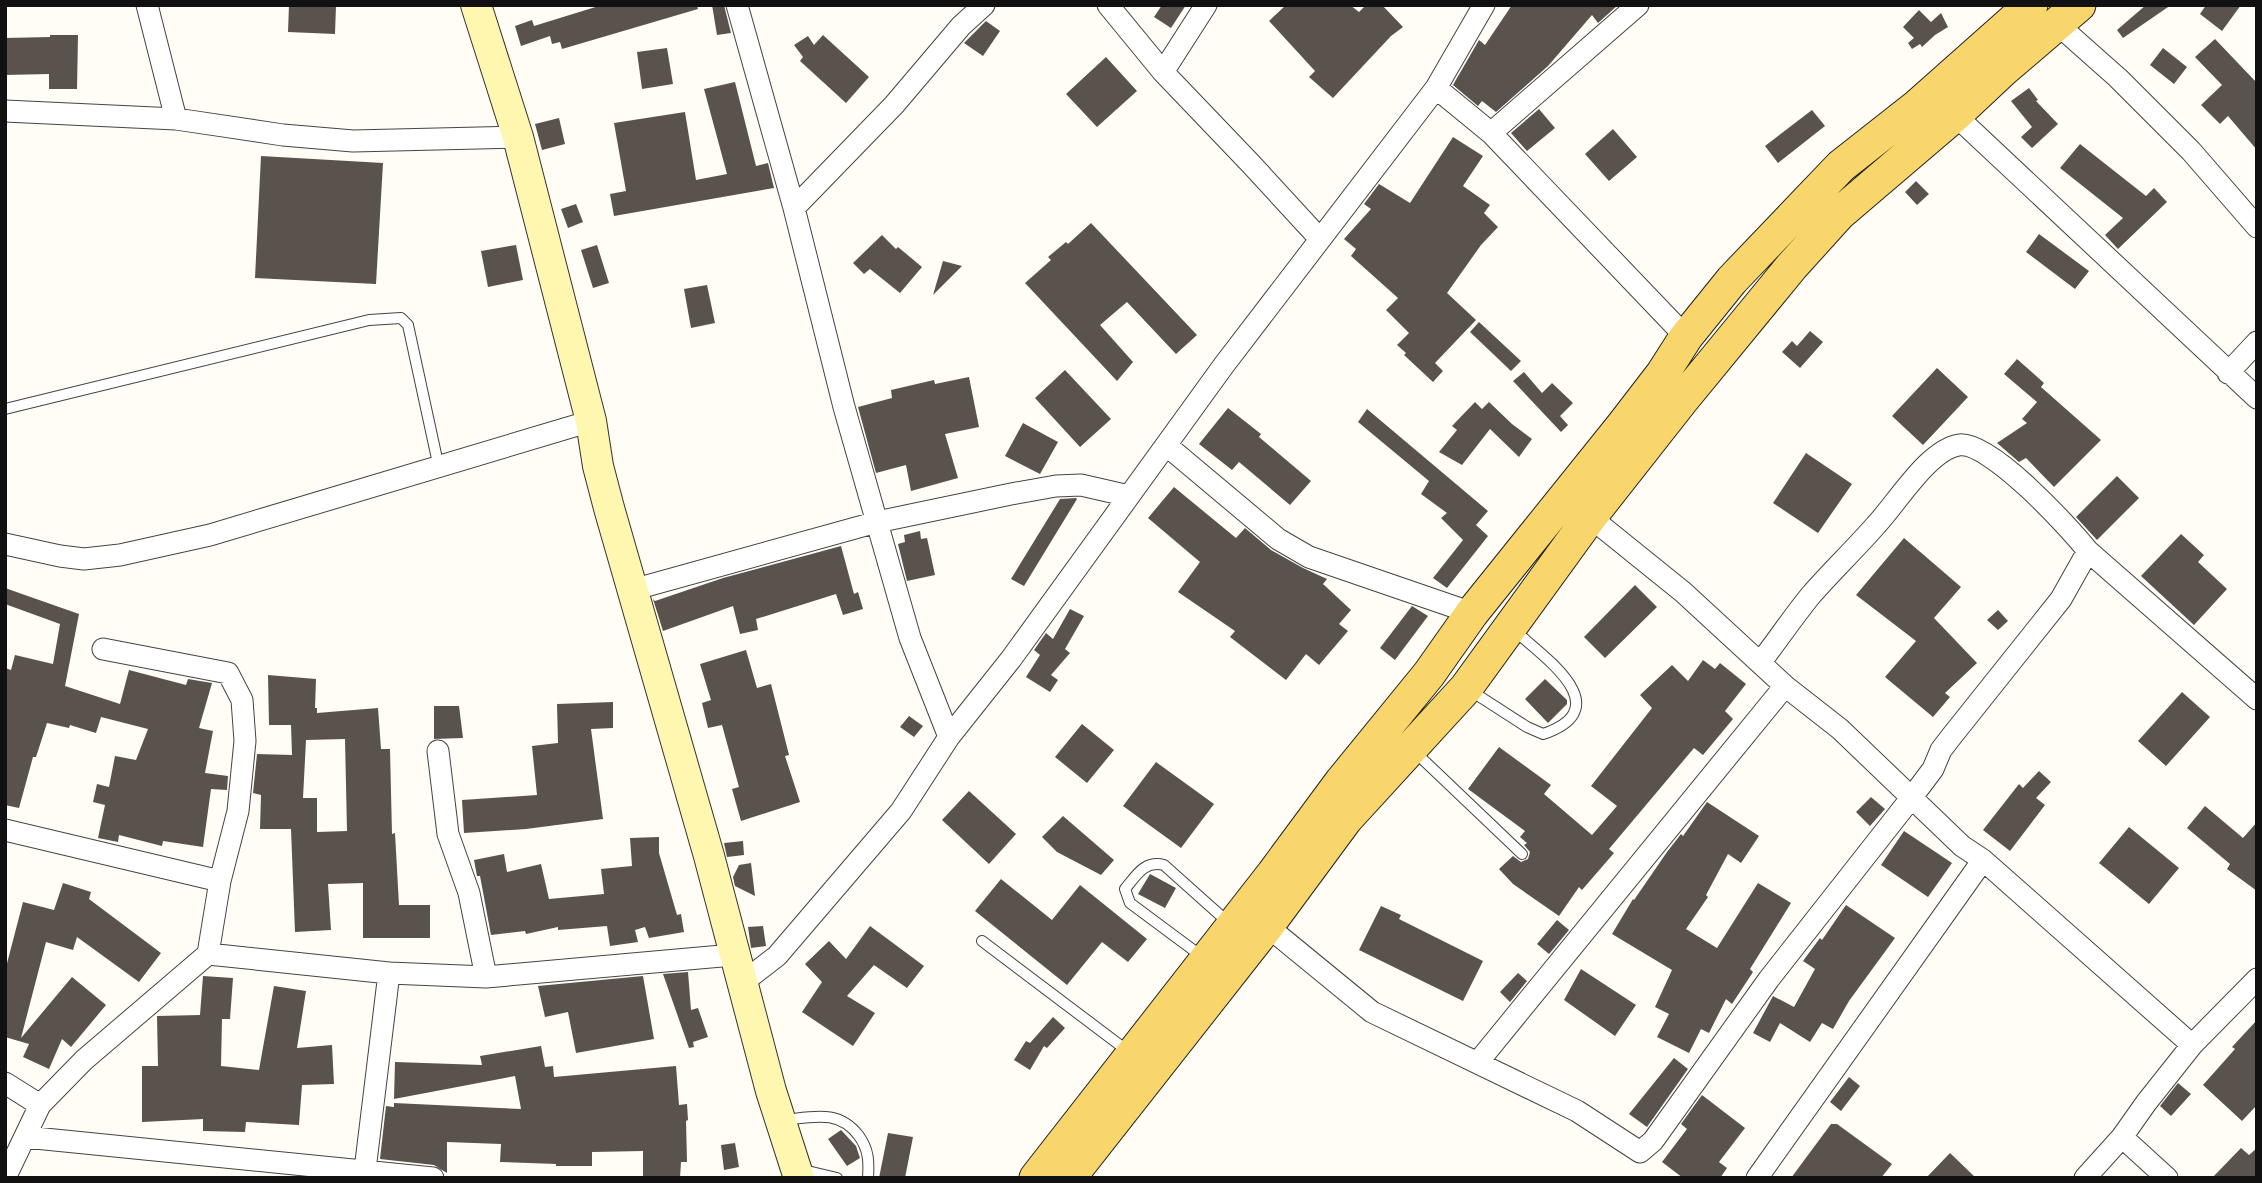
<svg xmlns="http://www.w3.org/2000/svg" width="2262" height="1183" font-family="Spectral,serif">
	<rect width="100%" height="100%" fill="#fffdf5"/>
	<!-- building -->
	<path fill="#5a524d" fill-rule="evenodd" d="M289,5H336L335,34L288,32Z
		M602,5H697L698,9L562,49L560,42L552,44L550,36L521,46L515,26L532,20L534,26Z
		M712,5H724L731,33L717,35Z
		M1162,5H1186L1171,28L1154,17Z
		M1286,5H1350L1359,12L1366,5H1382L1403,27L1391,36L1333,98L1309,77L1315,71L1269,21Z
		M1512,5H1618L1598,23L1592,15L1548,66L1496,112L1482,101L1478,106L1453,85L1479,40L1485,45Z
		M2146,5H2171L2123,38L2117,30Z
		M2206,5H2241L2222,31L2200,14Z
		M1919,10L1931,22L1941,13L1948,27L1935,35L1922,47L1920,44L1912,49L1908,43L1914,38L1903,27Z
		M986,21L1000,31L983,56L964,43Z
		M50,35H78L77,89H49V74L5,75V38L50,37Z
		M823,35L869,77L846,103L800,61L803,57L794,45L808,36L814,45Z
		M2215,39L2257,83V150L2228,116L2220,124L2201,105L2222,85L2195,57Z
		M667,48L673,84L642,89L637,52Z
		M2163,48L2187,67L2174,84L2150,65Z
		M1106,57L1137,91L1097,127L1066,94Z
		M735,82L756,166L768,163L774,188L614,216L610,194L626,191L614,123L685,112L696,180L727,174L704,89Z
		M2029,88L2038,100L2036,101L2058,124L2032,148L2021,137L2032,127L2011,101Z
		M1539,109L1555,128L1527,151L1511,133Z
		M1812,110L1825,126L1778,163L1765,146Z
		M559,118L565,144L542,150L535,124Z
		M1613,129L1637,157L1609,181L1585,154Z
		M1453,137L1483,156L1463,186L1490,205L1484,213L1498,227L1481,245L1447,293L1476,320L1435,363L1443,371L1433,382L1404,355L1406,353L1397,345L1409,333L1386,310L1398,298L1351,256L1356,249L1344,239L1371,209L1364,204L1379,184L1410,203Z
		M2080,144L2146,196L2154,188L2167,202L2118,249L2105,235L2123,218L2060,168Z
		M261,156L383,163L376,284L255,278Z
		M1916,181L1929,194L1917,205L1905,192Z
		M576,204L583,222L568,228L561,209Z
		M1091,223L1197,335L1176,354L1127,302L1100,325L1133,362L1117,381L1025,283L1051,260L1048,257L1066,242L1068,244Z
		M2039,234L2089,271L2075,289L2026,252Z
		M882,235L896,249L898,247L922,267L900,293L870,269L864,274L853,263Z
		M516,245L523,280L488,287L481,251Z
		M597,245L609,283L593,288L581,250Z
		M943,261L962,266L933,295Z
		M707,285L715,323L691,328L684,289Z
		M1479,322L1521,361L1511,371L1470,332Z
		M1810,331L1823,342L1800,368L1782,352L1792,341L1797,346Z
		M2017,359L2044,383L2041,387L2101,440L2054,487L2026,458L2019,462L1997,443L2027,423L2022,419L2037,402L2004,374Z
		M1937,368L1968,397L1923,445L1892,416Z
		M1065,370L1111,419L1080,447L1035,398Z
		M1524,372L1542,393L1552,383L1573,403L1560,416L1568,425L1561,432L1513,381Z
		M969,377L979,427L945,434L958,478L911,491L906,465L876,473L858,407L892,398L891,390L934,380L935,384Z
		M1475,402L1482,409L1489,402L1512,424L1532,439L1519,457L1490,429L1462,465L1439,452L1457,430L1452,426Z
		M1228,408L1261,434L1259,437L1311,481L1290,505L1239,462L1232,470L1199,444Z
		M1367,409L1488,511L1476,525L1488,536L1447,588L1433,578L1463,540L1441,518L1447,513L1421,494L1429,481L1358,422Z
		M1023,423L1058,442L1040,474L1005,456Z
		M1806,453L1852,484L1818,533L1773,503Z
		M2117,476L2139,498L2097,540L2076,517Z
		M1174,487L1236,538L1245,528L1271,550L1303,568L1327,579L1323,584L1351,610L1339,624L1348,631L1319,665L1306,654L1286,680L1230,637L1235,631L1178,592L1200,562L1148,518Z
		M1076,498L1077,499L1024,586L1011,579L1060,499Z
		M920,531L921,539L927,538L935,575L907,581L898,544L905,542L904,535Z
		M2181,534L2204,555L2198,562L2227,589L2194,625L2141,576Z
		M1904,538L1961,587L1934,618L1977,663L1945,693L1950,697L1933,717L1885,677L1916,641L1856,595Z
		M841,546L854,594L858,592L863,609L843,615L836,594L756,619L758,630L740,634L733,606L663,631L653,599L655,601L723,578Z
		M1635,585L1657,607L1605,658L1584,637Z
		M5,588L79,614L65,686L120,704L129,670L186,685L188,679L212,683L199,728L213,731L205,773L228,776L227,790L211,789L203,847L163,841L162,846L119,835L118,842L98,838L105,805L93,802L97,784L109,787L115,756L136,760L148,729L101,717L96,733L70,725L69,728L47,723L36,757H33L19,808L5,805V668L11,670L15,655L53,664L60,624L5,604Z
		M1412,606L1428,616L1395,660L1380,648Z
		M1070,609L1084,616L1065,649L1070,653L1051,675L1058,680L1050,692L1026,677L1040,655L1034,650L1046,633L1053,639Z
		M1998,610L2008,621L1998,630L1987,620Z
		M746,650L757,688L771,684L789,755L785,756L800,802L741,821L732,789L739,787L722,725L708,728L702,703L711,700L700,664Z
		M1703,660L1715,669L1720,663L1746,684L1725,711L1733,719L1703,755L1694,748L1609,849L1614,853L1582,890L1579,887L1559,916L1513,884L1499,869L1513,856L1521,862L1528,859L1530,852L1524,845L1527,843L1520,837L1525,831L1468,789L1499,747L1551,785L1544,794L1592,835L1617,806L1591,786L1652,708L1640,695L1672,665L1688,681Z
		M268,675L316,679L315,708H317V713L378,708L381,749H390L392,834L395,833L399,905H430V938H363V883L328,884L331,930L295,932L291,829H260L261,795L253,793L257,754L292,755L291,725H269ZM345,739L347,831L317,832V798H303L306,740Z
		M1545,679L1567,700V704L1548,723L1525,699Z
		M2182,692L2210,717L2166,766L2138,741Z
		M613,702V728L591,729L603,819L526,829L464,833L462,800L537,795L532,746L558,743L557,704Z
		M434,706H459L463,738L434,739Z
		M909,716L923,726L914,737L900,727Z
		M1082,724L1114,750L1087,783L1055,757Z
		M1156,762L1214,804L1181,848L1123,806Z
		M2039,771L2051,782L2036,798L2045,805L2010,851L1983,830L2019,784L2023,788Z
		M969,791L1016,834L989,864L942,820Z
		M1871,797L1885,809L1870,826L1856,812Z
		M1707,802L1759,836L1741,863L1728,854L1706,895L1708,897L1686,929L1717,948L1758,883L1791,903L1750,969L1753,972L1732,1004L1726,999L1709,1033L1701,1029L1689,1053L1657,1037L1669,1014L1655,1007L1672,970L1612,934L1633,899L1634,900L1667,852L1681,834L1683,836Z
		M2205,806L2243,838L2257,822V891L2227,869L2230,864L2187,828Z
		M1063,816L1114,860L1101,875L1057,852L1042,837Z
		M2129,827L2179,868L2149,904L2099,863Z
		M1904,831L1952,863L1928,897L1881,865Z
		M659,837V853L677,915L681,914L684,932L649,938L645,927L635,930L638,942L610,946L607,926L558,930V927L526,934L525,931L491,935L480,876H477L474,860L504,854L507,872L541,864L549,899L604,894L601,869L632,866L630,838Z
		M743,841L744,855L727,857L724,843Z
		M751,863L755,896L735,886L733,877L739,865Z
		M1150,874L1176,888L1165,908L1138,894Z
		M1001,879L1052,920L1080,885L1147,939L1128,962L1102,942L1067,985L975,911Z
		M63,883L91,892L89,899L161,953L139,982L77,937L73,950L46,942L21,1038L72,977L106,1005L71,1047L62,1039L49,1069L23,1057L29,1044L5,1037V971L23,902L54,910Z
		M1846,905L1895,938L1849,1001L1833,1029L1822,1023L1810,1042L1780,1023L1770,1042L1753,1033L1773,996L1794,1007L1815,969L1803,961L1820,938L1822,940Z
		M1381,906L1401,915L1399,919L1483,961L1463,1001L1359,950Z
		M1557,920L1569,930L1549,954L1537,944Z
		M763,926L766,946L751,948L748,927Z
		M870,926L924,966L907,988L874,965L847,996L875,1013L853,1046L802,1012L822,982L805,964L829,941L846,959Z
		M1581,969L1636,1005L1615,1036L1564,1000Z
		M688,972L691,1010L698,1008L708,1037L693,1042L694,1047L689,1048L663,974Z
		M1518,973L1527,981L1510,1002L1500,992Z
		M203,976L233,978L230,1019H222L221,1066L259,1070L274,986L306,991L297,1048L332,1045L334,1084L302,1085L299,1125L246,1122L245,1132L203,1131V1119L142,1122V1066H158L157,1016L200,1015Z
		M643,976L654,1039L576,1053L568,1012L545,1017L538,986Z
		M1053,1017L1065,1028L1047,1048L1044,1046L1030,1070L1014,1060L1026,1041L1030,1043Z
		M2257,1020V1105L2242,1121L2203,1085L2235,1049L2232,1047Z
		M541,1046L545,1067L553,1066L554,1077L676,1066L679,1105L687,1104L688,1120L686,1121L687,1162H681L680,1178H643V1151L592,1152V1166H556V1164L500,1162L501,1144L447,1142V1173L434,1165L380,1159L386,1106L394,1107V1103L521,1109L515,1076L394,1099L395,1062L482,1065L480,1056Z
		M1674,1058L1688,1069L1647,1127L1629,1114Z
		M1849,1077L1860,1086L1841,1111L1830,1102Z
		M2178,1083L2191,1094L2171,1116L2160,1106Z
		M1702,1095L1745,1128L1719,1162L1727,1168L1720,1178H1683L1662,1162L1687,1129L1681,1124Z
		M1831,1124H1837L1892,1164L1881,1178H1791Z
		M841,1130L856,1146L860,1158L847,1166L828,1139Z
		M888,1133L913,1137L905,1178H879Z
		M735,1143L739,1167L724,1170L721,1145Z
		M2241,1148L2249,1155L2257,1148V1178H2212Z
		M1950,1153L1976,1178H1926Z"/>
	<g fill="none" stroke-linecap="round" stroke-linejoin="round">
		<!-- lane casing -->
		<g stroke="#444" stroke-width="12">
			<path id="lane" d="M5,409L369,320L401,318L408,325L439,468
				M1468,689L1527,727L1543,734C1619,708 1545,658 1514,630
				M1415,752L1522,854
				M982,941L1129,1052
				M1204,958L1130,903L1125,889C1136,876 1144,860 1164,865L1230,924
				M784,1120C813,1117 839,1109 859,1136C869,1150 869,1162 868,1178
				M799,1169L837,1178"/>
		</g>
		<!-- street casing -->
		<g stroke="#444" stroke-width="23">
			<path id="street" d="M147,5L176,119
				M737,5L794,208L844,407L910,638L949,737
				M1108,5L1163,72L1251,164L1320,239
				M2056,23L2118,78L2191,151L2257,227
				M1163,72L1206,5
				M1436,88L1491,133L1686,337
				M5,111L176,119L283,135L353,141L518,137
				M1955,115L2257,398
				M1491,133L1638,5
				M794,208L894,105L961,26L984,5
				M2228,373L2257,342
				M1166,445L1278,539L1309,557L1472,613
				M1590,517L1683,592L1785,686L1840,729L1962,846L1983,860L2192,1045
				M5,544L60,556L84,559L120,555L210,535L591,421
				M632,590L877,522L1011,494L1056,486L1081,485L1129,496
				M1760,663C1777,641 1793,617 1811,595C1832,571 1855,549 1876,525C1897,503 1928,450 1959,445C1989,440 2069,527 2088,551L2257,699
				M438,751L448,834L469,893L486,977
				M5,830L220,881
				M1267,926L1372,1012L1577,1111L1640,1152L1653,1141L1769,979L1912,797L1933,769L1941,750L1951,737L2061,599L2088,551
				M208,954L389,973L486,977L733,955
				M742,983L777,956L901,811L949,737L1011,659L1224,365L1436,88L1484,5
				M1478,1062L1785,686
				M5,1083L40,1105
				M25,1137L433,1178
				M2122,1137L2167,1178
				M365,1170L389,973
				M5,1178L40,1105L84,1060L208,954L220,881L238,811L245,741L242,700L228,673L103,649
				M1757,1178L1983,860
				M2085,1178L2122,1137L2146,1103L2192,1045L2257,979"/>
		</g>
		<!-- secondary casing -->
		<g stroke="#333" stroke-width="32">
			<path id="secondary" d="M476,5L518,137L591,421L598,466L609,508L709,856L771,1091L799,1178"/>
		</g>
		<!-- primary casing -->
		<g stroke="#222" stroke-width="35">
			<path id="primary" d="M1036,1178L1273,874L1341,782L1429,674L1472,613L1623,425L1663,373L1686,337L1732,280L1841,166L1916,107L2031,5
				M1069,1178L1267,926L1346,819L1466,688L1590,517L1682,400L1792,266L1839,214L1955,115L2003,70L2079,5"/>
		</g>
		<!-- lane -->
		<use href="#lane" stroke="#fff" stroke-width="10"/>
		<!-- street -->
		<use href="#street" stroke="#fff" stroke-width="21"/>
		<!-- secondary -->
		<use href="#secondary" stroke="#fff6b0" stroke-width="30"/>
		<!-- primary -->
		<use href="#primary" stroke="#f9d66b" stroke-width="33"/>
	</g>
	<!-- border -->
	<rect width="2262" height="1183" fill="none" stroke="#111111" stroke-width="14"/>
</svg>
